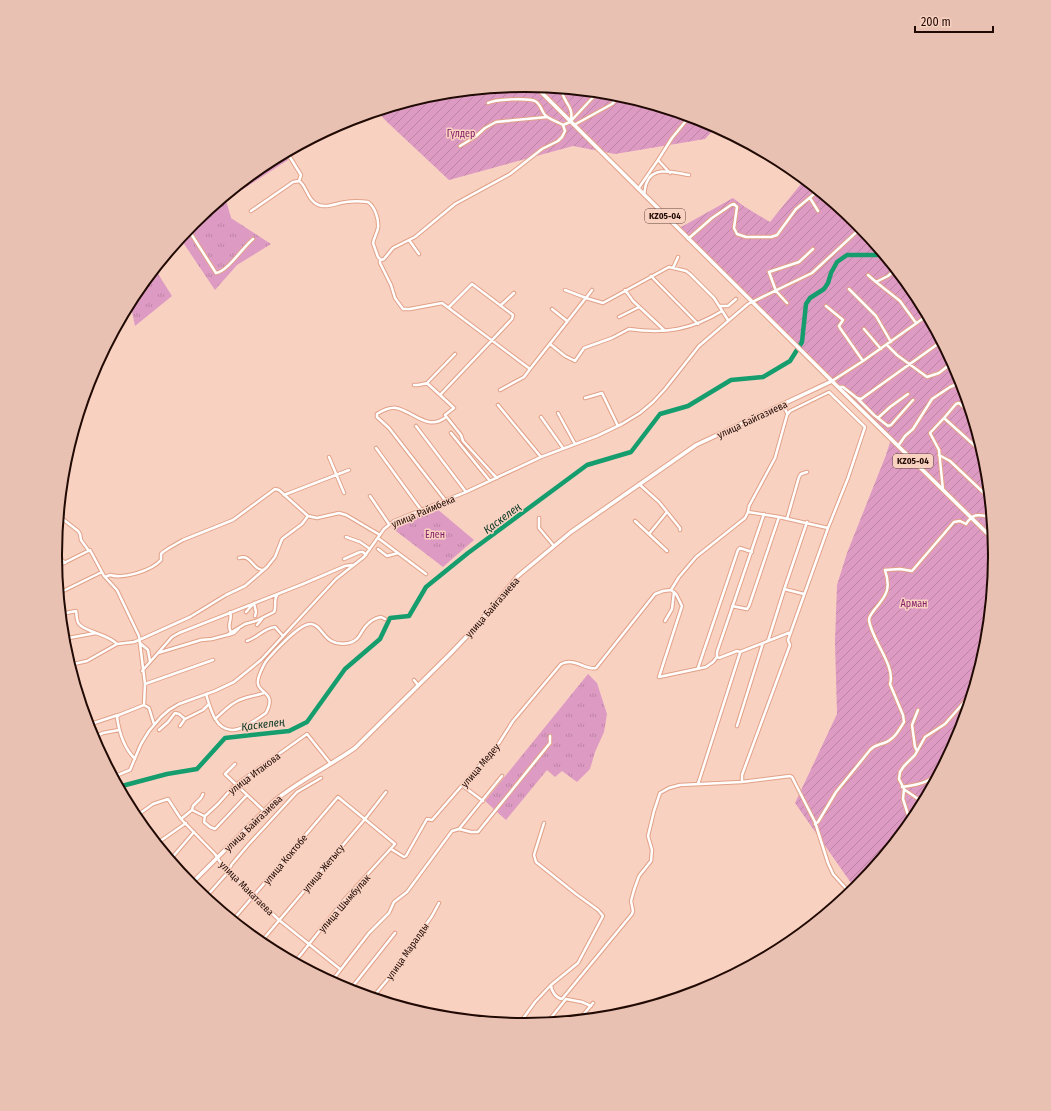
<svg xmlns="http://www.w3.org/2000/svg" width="1051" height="1111" font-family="'Fira Sans Condensed',sans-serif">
	<defs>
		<pattern id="grass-tufts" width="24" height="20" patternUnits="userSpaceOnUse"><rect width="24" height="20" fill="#dd9bc3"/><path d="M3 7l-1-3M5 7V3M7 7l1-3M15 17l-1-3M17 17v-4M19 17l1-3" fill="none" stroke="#bd84a6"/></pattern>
		<pattern id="garden-furrows" width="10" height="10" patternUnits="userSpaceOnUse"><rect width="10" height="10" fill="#dd9bc3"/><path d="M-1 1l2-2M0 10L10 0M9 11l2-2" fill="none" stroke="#bd84a6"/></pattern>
	</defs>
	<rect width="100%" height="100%" fill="#f9d1c1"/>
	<!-- grass -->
	<path fill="url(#grass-tufts)" d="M285,153L288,160L226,200L231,218L271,244L237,265L215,290L180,238L193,223L264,164Z
		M155,269L172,296L135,326L130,302L134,294Z
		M436,508L474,540L443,567L392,528Z
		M588,674L597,683L607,714L604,732L595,752L590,769L577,782L562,771L555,777L547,770L506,820L485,801Z"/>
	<!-- garden -->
	<path fill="url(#garden-furrows)" d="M526,85L618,94L706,121L716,127L705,139L615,154L573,146L449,180L386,121L377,111L434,94Z
		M805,179L858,223L917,294L960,376L987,464L996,556L987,648L960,736L917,817L856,890L795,803L837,714L835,642L837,585L847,553L886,455L891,439L677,228L683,226L733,198L745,207L770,222Z"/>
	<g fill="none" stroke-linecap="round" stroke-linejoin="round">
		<!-- river -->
		<path stroke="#159d6e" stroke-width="4.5" d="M118,787L167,774L197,769L225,738L289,731L307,722L345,669L380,639L390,618L409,616L426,587L468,553L587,465L631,452L660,414L688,406L731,380L763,377L790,361L802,342L806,304L810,298L824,289L828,283L831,273L837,262L847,255H877L882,252"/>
		<!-- minor casing -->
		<g stroke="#e1a188" stroke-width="4.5">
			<path id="minor" d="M562,89C561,100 574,106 571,119
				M563,125L570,122L598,92
				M574,125L612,104L621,95
				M460,146L475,137L485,128L496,122L547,117
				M670,173L658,160L672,138L690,116
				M299,181L301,175L288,154L296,150L299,146
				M638,189L658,160
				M644,195C645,191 645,185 647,182C654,165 675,173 689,175
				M810,198L818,211
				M251,211L293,182L299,181C306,185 307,198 315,203C324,210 336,203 346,202C352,201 361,201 368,202C375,207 379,219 378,228C377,233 374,238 373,243L378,257L381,260L384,259L393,248L415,237L455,204L510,174L542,149L558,141L562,137L565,131L563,125C558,122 551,120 546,116C541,112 542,105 535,101C529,98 495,99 488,103
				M188,229L216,273C227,272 243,247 253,239
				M688,239L712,218L731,205L734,204L737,207L734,228L737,234L746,237H771L777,235L796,209L819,190
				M409,240L419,254
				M380,260V263L391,285L395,298L403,309H410L442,303L530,369L585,299L586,298L603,303L669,267L686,271L690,274L714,298L728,320
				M673,268L678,257
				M896,269L888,276L876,282L900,301L916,323
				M868,275L876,282
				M651,276L698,324
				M907,285L913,289
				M849,289L876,316L891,342
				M565,290L586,298L592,290
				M625,290L633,301L664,330
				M787,303L776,291L769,272L799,262L813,249
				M501,305L514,293
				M719,306H728L736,299
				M826,306L843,320L839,326L840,328L863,361
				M449,307L472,284L513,315L512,319L440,395L454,408L445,415L461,435L463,441L493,474L497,478
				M552,309L567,321
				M619,317L639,307
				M864,329L881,349
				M550,344L565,356L575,361L584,348L612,338L629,329C665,334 691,330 722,311
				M887,345L897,355L927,377L939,373L953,362
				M832,381L863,361L928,315
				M414,385H418L428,383
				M838,387H843L857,398L861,399L942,341
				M500,390L524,377L530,369
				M440,395L428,384V382L455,354
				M585,398L602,393L618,426
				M858,399L874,415L888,426L891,425L913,400
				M82,405H85
				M498,405L541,457
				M783,405L787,413
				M558,413L575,444
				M541,417L563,448
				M878,418L890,407L908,394
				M944,418L956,404L959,403L972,414
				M416,426L466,492
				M451,433L490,481
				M898,446L905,436L913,429L932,399L950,387L962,382
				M376,448L422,511
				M939,455L950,461L985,494
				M329,457L344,493
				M639,484L659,502L680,528V530
				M943,490L939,450L930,433L944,418L984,454
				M284,495L349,470
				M370,496L389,524
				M445,500L389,428L377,417V414C382,411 390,407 396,408C413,411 428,432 446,417
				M59,516L78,531L80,534L81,540L89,551
				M539,518V528L554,546
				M787,519L799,477L801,474L807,472
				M635,521L667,551
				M828,528L848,478L865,427L829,392L790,411L787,415L775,458L749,506L748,512L779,517L828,528L788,640L790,645L742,775V782L790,776L792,777L815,822L828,863L833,874L851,894
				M649,534L667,512
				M346,537L360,542L370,549
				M378,538L426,574
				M378,549L387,556L398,553
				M55,553L65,563
				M239,558C252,554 252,570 263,570
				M344,559L360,552H363L366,555
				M56,567L90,550L104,576L117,590L139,636L145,684L144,705L119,715L117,717C119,732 124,748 135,759
				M105,577L110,575C124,579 151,571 161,560V554L163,552L169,548L183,540L233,520L275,489L279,490L308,516L317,518L339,513L346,515L380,535
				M784,589L804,594
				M671,590L676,594L682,606L659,677L706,667L713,662L717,657
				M59,593L102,572
				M254,603L256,612L255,616
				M732,606L747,609L749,606L779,517
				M230,612C233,620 226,625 231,632
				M246,612L254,603
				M61,614L76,611C77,615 76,620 79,624C85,632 108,634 117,644L87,661L69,665
				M665,621L672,609L674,592
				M257,625L262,619
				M791,632L768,641L785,587L807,522
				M228,635L234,633L239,628
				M63,639L96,633
				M247,641C257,638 264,628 275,627L283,636
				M140,643L148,650L150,661
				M117,644L134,642L139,640L190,617L226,595L245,586L267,567L275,557L282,539L302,524L308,516
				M740,652L768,641
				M158,653L172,637L179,633L303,584L345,566L352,565
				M698,668L738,550L740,548L752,552
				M142,671L158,653L201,640L212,639L227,635L245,624L256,621L274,612C277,607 273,601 277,595
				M414,680L418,685
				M145,684L213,660
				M206,694C210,707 215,730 232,730C240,731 259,718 266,713C279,688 252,696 259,676C261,671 263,665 267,660C274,652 300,623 311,624C324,625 323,648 349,643C359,641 360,633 365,627C369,622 375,618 381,617L385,619
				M144,705L149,708L154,724
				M215,719C224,711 233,701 245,698C252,696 258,695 264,693
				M88,725L118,715
				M180,726L185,719L203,710L209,704
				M737,726L763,643
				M159,730L168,722L175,713L179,714L185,719
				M92,738L103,733L119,730
				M917,751L915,747L912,725L918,710
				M235,764L225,774L263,810
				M113,777L130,770L141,744L149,731L161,717L169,710L179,704L215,691L234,682L261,660L336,579L364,557L384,529L394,521L466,492L541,457L597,436L622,424L640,413L653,402L665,389L699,346L748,304L812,273L862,227
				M698,784L740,653V652L737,651L719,658L717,657V652L764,514
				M463,786L483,801
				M902,787C922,784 929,783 944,767
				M905,790L924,803
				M192,810L204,816
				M205,816L218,804L234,786L307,734L331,764
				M205,816L204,822L210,827L215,829L247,795
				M135,817L153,804L168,799L181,819L215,854L222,865L279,920L340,969
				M181,819L192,810L193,806L201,798L203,794
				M544,823L534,855L536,862L576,894L598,910L603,916L578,963L551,985C551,991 556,998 562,999L632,914L633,911L631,901L634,890L639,876L651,861L652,850L648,836L654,811L660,793L669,788L680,785L742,782
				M815,824L818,822L836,792L870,750C875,745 878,745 884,743C894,740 899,730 904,722L903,715L890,684C896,666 871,639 869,620C869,616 872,613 875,609C887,595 891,588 885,570L900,569L912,571L954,522L960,521L966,524C974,512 979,515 992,517
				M911,824L903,799L904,789L899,779L900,772L904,766L915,755L925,737L945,724L973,692
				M459,829L471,832H478L550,743V736
				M156,844L186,823
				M391,849L404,857L406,856L427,819L432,820L499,743L513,721L561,664C575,657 586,671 596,668L655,594L663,591L671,590L679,577L696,557L745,518L748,512
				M170,860L194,832
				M228,871L232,864L248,845L297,792L321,778
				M205,898L229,871
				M232,921L338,797L395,844L345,899L294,963
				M260,943L365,819L386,792
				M331,982L369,933L389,913L394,902L407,892L452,831L459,829L502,776
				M349,991L395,933
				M372,998L399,966L405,954L432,916L439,903
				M566,999L582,1002L591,1006
				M581,1018L585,1017L589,1020
				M610,1018L614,1014L621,1016
				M578,1021L593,1003
				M546,1024L566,999
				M514,1025L522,1020L535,1002L551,985"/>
		</g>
		<!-- major casing -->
		<g stroke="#e1a188" stroke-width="5.5">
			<path id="major" d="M535,86L838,387L995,541
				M190,885L273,802C298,781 328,767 355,748L449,655L472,631L518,576L571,532L696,445L832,381"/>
		</g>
		<!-- minor -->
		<use href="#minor" stroke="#fff" stroke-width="2.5"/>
		<!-- major -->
		<use href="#major" stroke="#fff" stroke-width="3.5"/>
	</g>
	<g text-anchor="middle" stroke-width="3" stroke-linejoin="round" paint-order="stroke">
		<!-- shield labels -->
		<g fill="#f9d1c1" stroke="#61463c" stroke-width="1">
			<rect x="645" y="209" width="40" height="14" rx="3"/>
			<rect x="893" y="454" width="40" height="14" rx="3"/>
		</g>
		<g font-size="9" font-weight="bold" fill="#200a03">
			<text x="665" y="219">KZ05-04</text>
			<text x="913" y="464">KZ05-04</text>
		</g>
		<!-- park labels -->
		<g font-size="10" fill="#851c66" stroke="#f9d1c1">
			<text x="461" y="137">Гүлдер</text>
			<text x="435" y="538">Елен</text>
			<text x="914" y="607">Арман</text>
		</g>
		<!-- street labels -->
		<g font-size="10" fill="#200a03" stroke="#f9d1c1">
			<text transform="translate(752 419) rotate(-25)" y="4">улица Байгазиева</text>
			<text transform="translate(423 511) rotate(-23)" y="4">улица Раймбека</text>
			<text transform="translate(492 607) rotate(-49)" y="4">улица Байгазиева</text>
			<text transform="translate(480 765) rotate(-50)" y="4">улица Медеу</text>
			<text transform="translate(254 773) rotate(-37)" y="4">улица Итакова</text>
			<text transform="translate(253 823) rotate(-44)" y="4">улица Байгазиева</text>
			<text transform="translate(285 859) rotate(-50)" y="4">улица Коктобе</text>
			<text transform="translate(323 868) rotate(-50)" y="4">улица Жетысу</text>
			<text transform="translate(247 888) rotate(45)" y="4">улица Макатаева</text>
			<text transform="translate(344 903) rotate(-49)" y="4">улица Шымбулак</text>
			<text transform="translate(407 951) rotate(-55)" y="4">улица Маралды</text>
		</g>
		<!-- water labels -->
		<g font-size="11" font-style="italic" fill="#003320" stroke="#f9d1c1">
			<text transform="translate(502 518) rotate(-37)" y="4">Қаскелең</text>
			<text transform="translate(263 724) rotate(-7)" y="4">Қаскелең</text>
		</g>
	</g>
	<!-- crop -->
	<path d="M0 0H1051V1111H0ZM62 555a463 463 0 1 1 926 0a463 463 0 1 1-926 0Z" fill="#e8c1b2" fill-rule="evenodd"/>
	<path fill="none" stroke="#200a03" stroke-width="2" d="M62 555a463 463 0 1 1 926 0a463 463 0 1 1-926 0Z"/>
	<!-- scale -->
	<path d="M915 26v6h78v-6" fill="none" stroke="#200a03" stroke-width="2"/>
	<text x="921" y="26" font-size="12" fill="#200a03" stroke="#f9d1c1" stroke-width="3" paint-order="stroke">200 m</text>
</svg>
